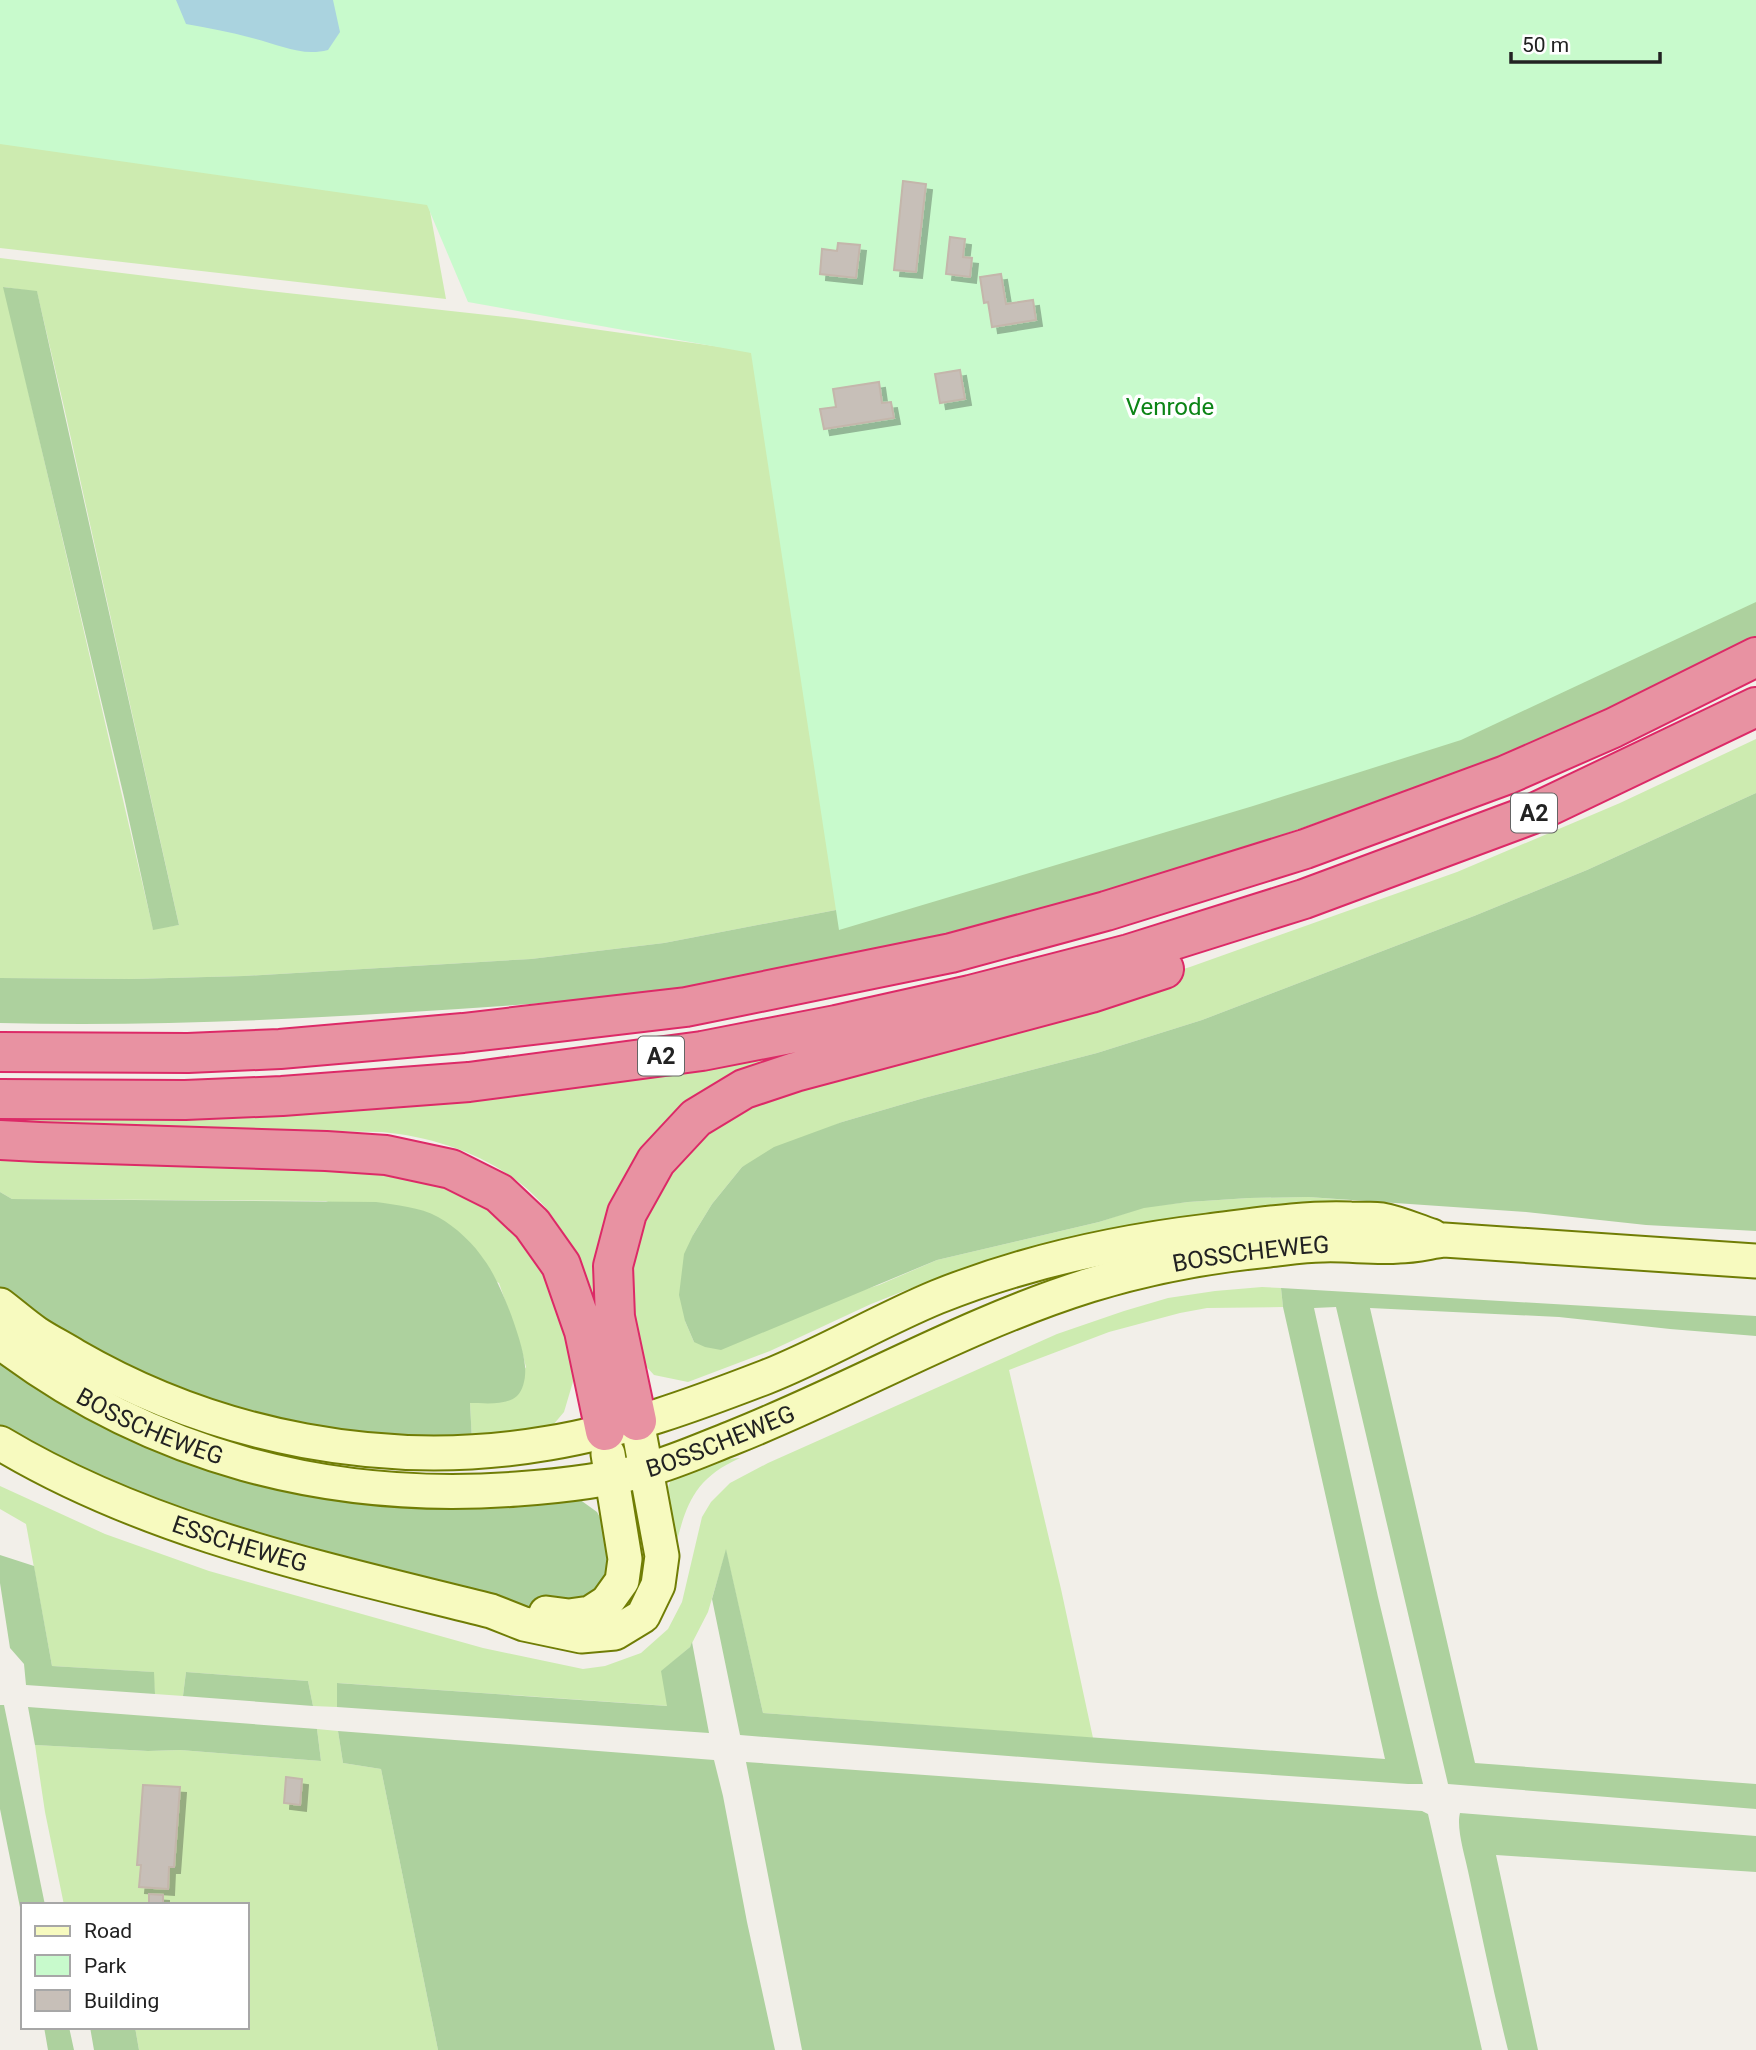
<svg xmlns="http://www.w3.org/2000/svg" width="1756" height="2050" font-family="Roboto,sans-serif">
	<defs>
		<filter id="shadow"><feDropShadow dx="6" dy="6" stdDeviation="0" flood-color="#0004"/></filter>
	</defs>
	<rect width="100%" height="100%" fill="#f2efe9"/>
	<!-- grass -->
	<path fill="#cdebb0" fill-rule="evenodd" d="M0,141L427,195L446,299L0,248Z
		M0,258L269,291L515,318L786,356L862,905L664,943L531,959L244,976L132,979L0,978ZM4,287L37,292L64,407L179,925L153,929Z
		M1756,739V793L1587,870L1474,916L1202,1020L1097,1053L924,1098L842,1122L742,1167L712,1204L693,1235L685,1321L694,1342L879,1285L937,1260L1099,1222L1144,1207L1188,1202L1249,1198L1308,1197L1349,1200L1193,1221L1044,1250L919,1285L871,1304L770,1351L688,1382L654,1375L644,1364L630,1328L629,1255L668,1166L743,1103L1190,967L1457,872L1620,803Z
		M889,1032L685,1114L602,1324C588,1289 577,1252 555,1220C517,1165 447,1138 382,1132L106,1128L0,1123V1116Z
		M0,1144L373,1155L487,1196L544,1270L567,1334L575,1375L564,1412L548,1431L472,1441L470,1403L504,1402L526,1367L520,1344L499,1283L326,1201L12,1199L0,1192Z
		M1262,1287L1281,1288L1283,1307L1207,1308L1180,1313L1109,1332L1009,1370L1061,1589L1093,1738L763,1713L726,1551L708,1612L690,1647L662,1671L668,1706L338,1683L337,1707L313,1706L308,1681L186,1672L183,1696L155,1694L153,1672L52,1666L26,1524L0,1509V1486L105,1534L209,1571L483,1648L583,1669L605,1666L641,1653L668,1629L682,1602L702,1517L711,1502L730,1483L768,1463L1057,1334L1124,1311L1168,1298L1215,1291Z
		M740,1458C693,1479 686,1505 674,1552L666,1492L671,1480L712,1460Z
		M317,1729L338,1731L343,1763L381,1769L438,2050H139L135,2027H247V1905H64L45,1812L35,1745L148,1751L180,1750L321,1761Z"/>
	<!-- forest -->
	<path fill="#add19e" d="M3,287L37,291L179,925L153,930L124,797Z
		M1756,458V638L1605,712L1427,786L1388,798L1192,866L1084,898L869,953L686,987L575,1001C383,1014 192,1028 0,1023V978L132,979L244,976L531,959L664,943L862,905Z
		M1756,793V1231L1646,1225L1526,1212L1308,1197L1249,1198L1188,1202L1144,1208L1099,1222L937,1260L721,1350L705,1347L694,1342L685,1321L679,1295L684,1254L693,1235L712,1204L742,1167L774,1147L842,1122L924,1098L1097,1053L1202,1020L1474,916L1587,870Z
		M0,1192L12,1199L376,1202C396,1205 420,1207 438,1217C456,1227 474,1244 485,1261C500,1281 523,1341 525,1366C526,1376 524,1389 517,1396C506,1406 484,1403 470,1403L472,1441L339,1438L170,1394L0,1298Z
		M1281,1288L1756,1316V1336L1670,1329L1559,1317L1370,1308L1475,1763L1756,1784V1809L1448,1784L1336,1307L1314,1308L1378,1597L1423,1784H1408L1098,1763L740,1735L712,1599L726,1549L763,1713L1385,1759L1283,1307Z
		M0,1352L217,1465L579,1499L597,1512L607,1530L618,1570L607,1597L534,1610L175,1514L0,1429Z
		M0,1555L34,1566L52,1666L154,1672L155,1694L26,1685L24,1664L10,1648L0,1583Z
		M692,1642L709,1733L337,1707V1683L667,1706L661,1671L690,1647Z
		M186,1672L308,1681L313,1706L183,1696Z
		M0,1705H4L45,1905H23V1922L0,1809Z
		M28,1707L317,1729L321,1761L180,1750L148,1751L35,1745Z
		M338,1731L714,1760L723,1796L747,1922L775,2050H438L381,1769L343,1763Z
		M746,1762L1422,1811L1428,1814L1482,2050H802Z
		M1460,1813L1756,1836V1872L1496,1855L1538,2050H1508C1493,1991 1481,1931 1468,1871C1465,1856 1456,1828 1460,1813Z
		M44,2027H69L74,2050H48Z
		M90,2027H135L139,2050H94Z"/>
	<!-- park -->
	<path fill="#c8facc" d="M0,0H1756V602L1461,740L1253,806L839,930L751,353L468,302L427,205L0,144Z"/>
	<!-- water -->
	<path fill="#aad3df" d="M176,0H333L340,32L328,50C301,57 278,44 252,38C230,32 208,28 186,24Z"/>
	<!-- building -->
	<path fill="#c7bfb8" stroke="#c4b6ab" stroke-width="2" filter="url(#shadow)" d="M903,181L926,184L916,272L894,270Z
		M950,237L965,239L963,257L972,258L970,277L946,274Z
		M838,243L860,245L856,278L820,274L822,249L837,251Z
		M1001,274L1006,304L1033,300L1036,320L992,327L988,302L984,303L980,277Z
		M960,370L965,399L940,403L935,374Z
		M879,382L882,403L891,402L894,418L824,429L820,409L836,407L833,389Z
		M286,1777L302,1779L300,1805L284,1803Z
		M143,1785L180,1787L174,1867H169L168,1889L139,1887L141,1865H137Z
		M149,1894L163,1895V1905H149Z"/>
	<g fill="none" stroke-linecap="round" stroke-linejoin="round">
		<!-- secondary casing -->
		<g stroke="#707d05" stroke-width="37">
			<g id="secondary">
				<path d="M0,1305C12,1314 23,1324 36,1333C48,1341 62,1348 75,1356C217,1438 387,1471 549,1443C623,1431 696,1404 766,1377C824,1354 879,1321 937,1297C1024,1262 1116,1242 1208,1231C1256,1225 1304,1217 1351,1219C1361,1219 1372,1219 1382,1220C1399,1223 1416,1231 1432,1236"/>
				<path id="s1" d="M0,1342C151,1457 330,1503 517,1489C560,1486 604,1481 646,1470C675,1462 704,1449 732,1438C853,1390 965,1324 1090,1285C1149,1267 1208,1256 1269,1250C1287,1248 1305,1245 1323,1245C1348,1244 1374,1248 1399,1246C1414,1246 1429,1242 1444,1240L1756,1261"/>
				<path id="s2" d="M0,1443C150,1533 324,1569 491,1611L524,1624L581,1636L615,1633L643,1616L658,1585L662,1556L637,1421"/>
				<path d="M546,1613L569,1616L590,1613L607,1602L622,1581L625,1559L608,1454"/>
			</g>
		</g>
		<!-- highway casing -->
		<g stroke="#dc2a67" stroke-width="42">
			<path id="highway" d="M0,1052L188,1053L280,1049L463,1033L686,1007L951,953L1106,911L1305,849L1506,775L1613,728L1756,657
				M0,1099L185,1100L282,1096L469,1082L702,1051L836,1025L970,995L1129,954L1304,899L1530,815L1756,707
				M0,1140L39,1142L326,1151L386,1155L451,1169L499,1193L532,1224L561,1265L584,1331L605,1431
				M637,1421L615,1317L613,1266L627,1213L656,1161L696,1118L744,1089L795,1072L1091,993L1164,969"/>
		</g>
		<!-- secondary -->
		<use href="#secondary" stroke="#f7fabf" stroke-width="33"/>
		<!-- highway -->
		<use href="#highway" stroke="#e892a2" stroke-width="38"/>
	</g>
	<g text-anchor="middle" stroke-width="7" stroke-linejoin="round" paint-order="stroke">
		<!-- shield labels -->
		<g fill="#fff" stroke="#646464" stroke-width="2">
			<rect x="1511" y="793.5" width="46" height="39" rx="5"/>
			<rect x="638" y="1036.5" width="46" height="39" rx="5"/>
		</g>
		<g font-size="23" font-weight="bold" fill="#222">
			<text x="1534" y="821">A2</text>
			<text x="661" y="1064">A2</text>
		</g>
		<!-- park labels -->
		<g font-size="24" fill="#0c8416" stroke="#fff">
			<text x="1170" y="415">Venrode</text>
		</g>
		<!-- street labels -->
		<g font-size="24" fill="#222" stroke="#fff">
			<text dy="8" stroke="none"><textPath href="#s1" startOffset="1326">BOSSCHEWEG</textPath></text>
			<text dy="8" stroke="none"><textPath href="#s1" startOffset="173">BOSSCHEWEG</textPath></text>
			<text dy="8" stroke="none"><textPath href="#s1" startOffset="760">BOSSCHEWEG</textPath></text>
			<text dy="8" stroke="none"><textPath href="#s2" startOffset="261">ESSCHEWEG</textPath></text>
		</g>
	</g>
	<!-- legend -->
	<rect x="21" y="1903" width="228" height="126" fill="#ffffff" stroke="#a7a7a7" stroke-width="2"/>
	<rect x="35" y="1926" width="35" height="10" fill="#f7fabf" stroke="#a7a7a7" stroke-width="2"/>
	<text x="84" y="1938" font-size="21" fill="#222222">Road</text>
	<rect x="35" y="1955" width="35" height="21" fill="#c8facc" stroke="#a7a7a7" stroke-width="2"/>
	<text x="84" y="1973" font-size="21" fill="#222222">Park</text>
	<rect x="35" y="1990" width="35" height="21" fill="#c7bfb8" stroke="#a7a7a7" stroke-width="2"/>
	<text x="84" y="2008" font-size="21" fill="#222222">Building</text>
	<!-- scale -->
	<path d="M1511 52v10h149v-10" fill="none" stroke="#222222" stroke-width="3.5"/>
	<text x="1522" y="52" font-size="21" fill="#222222" stroke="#ffffff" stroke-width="5" paint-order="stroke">50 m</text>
</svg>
